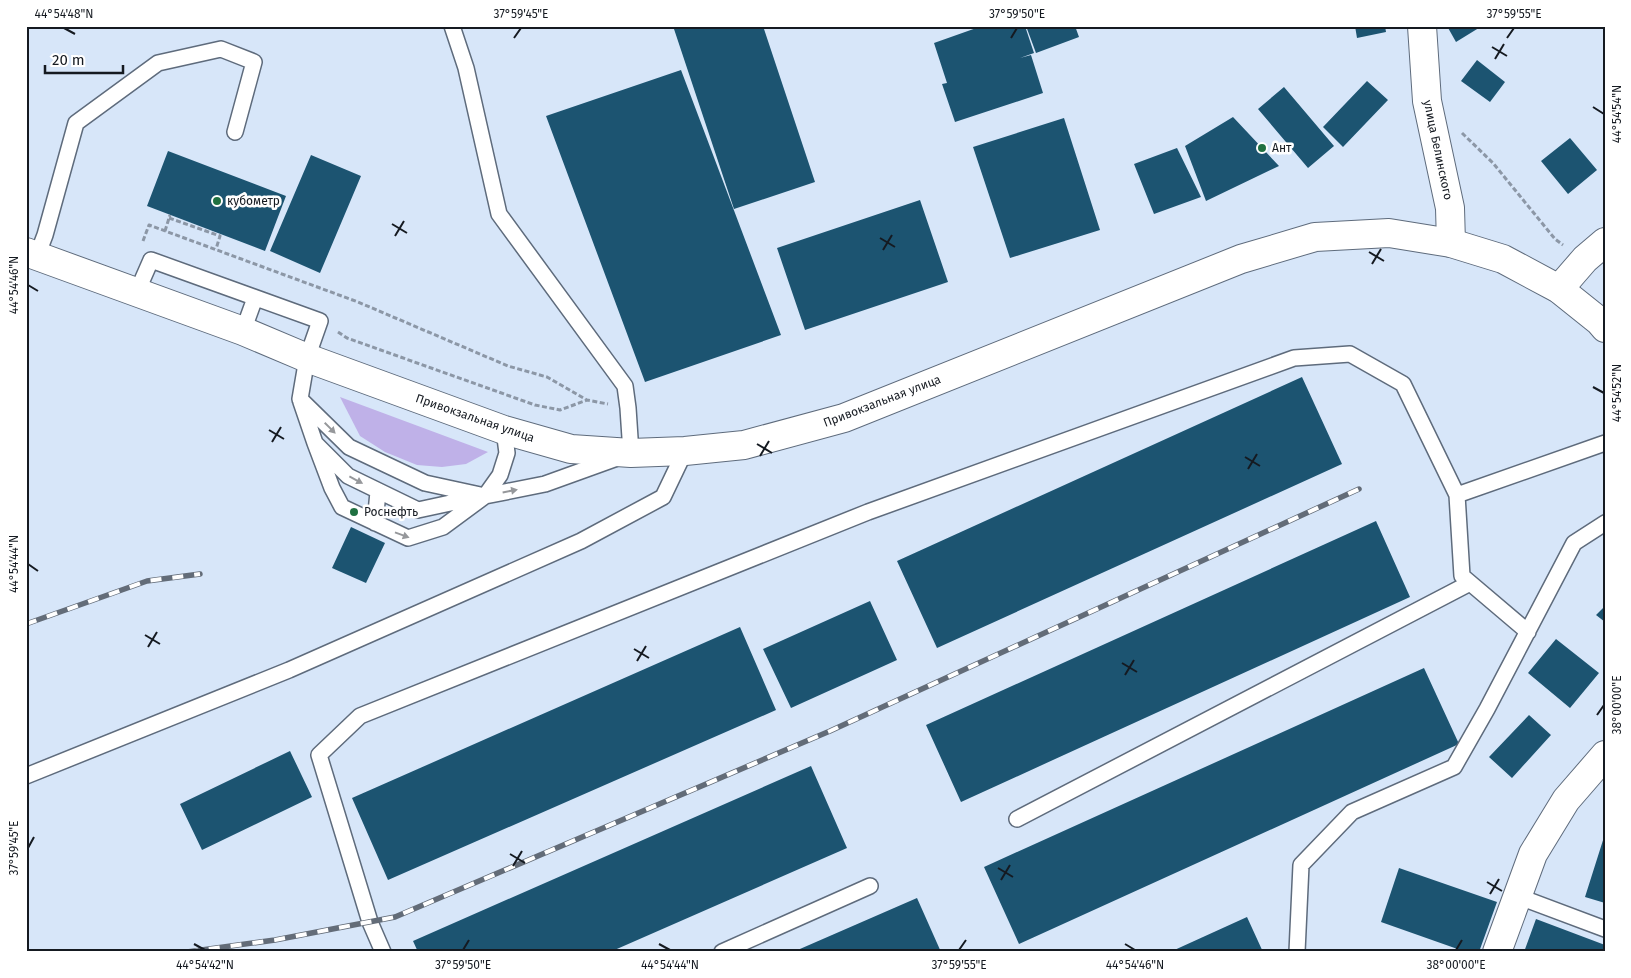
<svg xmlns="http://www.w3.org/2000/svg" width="1631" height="978" font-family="'Fira Sans',sans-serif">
	<rect width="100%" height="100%" fill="#d7e6f9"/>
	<!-- green -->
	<path fill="#bfb1e8" d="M340,397L488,452L466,464L442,467L417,465L385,452L360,436Z"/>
	<!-- building -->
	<path fill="#1c5471" d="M673,26H763L815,182L734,209Z
		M982,26H1025L1034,53L1020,58L1031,55L1043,93L955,122L942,84L947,83L934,43Z
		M1026,26H1075L1079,37L1036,53Z
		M1355,26H1385L1386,32L1357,38Z
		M1447,26H1482L1456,42Z
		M1477,60L1505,82L1490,102L1461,81Z
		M681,70L781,335L645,382L546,116Z
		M1367,81L1388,100L1343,147L1323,127Z
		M1284,87L1334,146L1308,168L1258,109Z
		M1233,117L1279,166L1206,201L1185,146Z
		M1064,118L1100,230L1010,258L973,147Z
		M1570,138L1597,170L1568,194L1541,161Z
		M1177,148L1201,197L1154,214L1134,164Z
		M168,151L286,196L265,251L147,206Z
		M311,155L361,176L320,273L270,251Z
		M920,200L948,282L805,330L777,248Z
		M1302,377L1342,464L937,648L897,561Z
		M1376,521L1410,597L961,802L926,725Z
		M351,527L385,543L366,583L332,568Z
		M870,601L897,660L791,708L763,649Z
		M1605,606V622L1596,615Z
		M740,627L776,710L388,880L352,798Z
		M1556,639L1599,673L1570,708L1528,673Z
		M1424,668L1459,744L1019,944L984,867Z
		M1529,715L1551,735L1512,778L1489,757Z
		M290,751L312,797L202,850L180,804Z
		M811,766L847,848L610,952H418L413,941Z
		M1604,837H1605V903L1585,897Z
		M1399,868L1497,902L1479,952H1466L1381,922Z
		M917,898L941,952H793Z
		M1247,917L1263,952H1170Z
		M1536,919L1605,945V952H1524Z"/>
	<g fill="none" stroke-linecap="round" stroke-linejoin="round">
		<!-- lane casing -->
		<g stroke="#5e6b7c" stroke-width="18">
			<path id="lane" d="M37,256L45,235L76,123L158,63L221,49L254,62L235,132
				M137,292L151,260L320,321L307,358L300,399L349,447L425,483L485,496L545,484L631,453L628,408L625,386L499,214L466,68L452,26
				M243,331L255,298
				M301,402L315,443L348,476L418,510L478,497
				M315,443L332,488L342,507L408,538L443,527L485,496L500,475L507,453L504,430
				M1457,495L1462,576L1528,632
				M375,523L378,492
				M26,776L289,670L581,541L663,497L685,451
				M1017,819L1470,583
				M1517,896L1605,929
				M383,952L370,922L319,755L360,716L868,512L1294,358L1350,354L1403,384L1457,495L1605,443
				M722,952L870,886
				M1297,952L1301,865L1352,812L1454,767L1487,709L1574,543L1605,523"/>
		</g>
		<!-- street casing -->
		<g stroke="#5e6b7c" stroke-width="30">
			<path id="street" d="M1422,26L1427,101L1450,208L1451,243
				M1559,289L1585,259L1605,242
				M1497,952L1533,854L1566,800L1605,755"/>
		</g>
		<!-- secondary casing -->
		<g stroke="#5e6b7c" stroke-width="30">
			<path id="secondary" d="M26,252L243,331L307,358L504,430L571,449L631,453L685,451L744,445L844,418L1241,259L1315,237L1389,233L1451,243L1503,259L1559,289L1599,321L1605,328"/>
		</g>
		<!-- path -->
		<path stroke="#8c97a6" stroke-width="3" stroke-dasharray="5 2.5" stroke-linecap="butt" d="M1462,133L1493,163L1555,239L1563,245
			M169,218L220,236L216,249
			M165,231L170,215
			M143,241L149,225L358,302L508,366L547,377L587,400L608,404
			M338,332L347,338L535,405L560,410L587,400"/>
		<!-- lane -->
		<use href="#lane" stroke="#fff" stroke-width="15"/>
		<!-- street -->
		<use href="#street" stroke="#fff" stroke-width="28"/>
		<!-- secondary -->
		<use href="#secondary" stroke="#fff" stroke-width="28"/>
		<!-- rail casing -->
		<g stroke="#636c78" stroke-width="5.5">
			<path id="rail" d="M26,624L147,581L200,574
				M187,952L275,940L395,917L830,731L1359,489"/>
		</g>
		<!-- rail -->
		<use href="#rail" stroke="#fff" stroke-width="4" stroke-dasharray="11" stroke-linecap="butt"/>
	</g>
	<!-- one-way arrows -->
	<defs><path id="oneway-solid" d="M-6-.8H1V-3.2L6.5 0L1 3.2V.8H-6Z" transform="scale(1.25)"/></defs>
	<g fill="#96989b">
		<use href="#oneway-solid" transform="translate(330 428) rotate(45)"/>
		<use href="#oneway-solid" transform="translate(356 480) rotate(28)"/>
		<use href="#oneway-solid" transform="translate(510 491) rotate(-11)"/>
		<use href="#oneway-solid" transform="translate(402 535) rotate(20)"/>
	</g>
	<!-- ticks -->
	<path fill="none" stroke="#151a21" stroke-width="2" d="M64,28L75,34M514,38L521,28M1011,38L1017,28M1507,38L1514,28M1492,47L1507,56M1495,59L1504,44M1593,107L1604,114M392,224L407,233M395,236L404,221M880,238L895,247M883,250L892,235M1369,252L1384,261M1372,264L1381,249M28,285L38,291M1593,387L1604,393M269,430L284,439M272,442L281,427M757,444L772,453M760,456L769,441M1245,457L1260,466M1248,469L1257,454M28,564L38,571M145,635L160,644M148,647L157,632M634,649L649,658M637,661L646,646M1122,663L1137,672M1125,675L1134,660M1597,715L1604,705M28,848L34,837M510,854L525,863M513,866L522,851M998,868L1013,877M1001,880L1010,865M1487,882L1502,891M1490,894L1499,879M194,944L205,950M659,944L670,950M1125,944L1135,950M463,950L469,940M959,950L966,940M1456,950L1462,940"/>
	<!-- markers -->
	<g fill="#1f7041" stroke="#fff" stroke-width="2">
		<circle cx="1262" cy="148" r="5"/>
		<circle cx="217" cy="201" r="5"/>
		<circle cx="354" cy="512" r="5"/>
	</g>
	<g text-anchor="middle" stroke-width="5" stroke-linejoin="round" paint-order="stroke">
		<!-- poi labels -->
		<g font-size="12" fill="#151a21" stroke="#fff" text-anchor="start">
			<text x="1272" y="152">Ант</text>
			<text x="227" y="205">кубометр</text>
			<text x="364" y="516">Роснефть</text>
		</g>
		<!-- street labels -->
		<g font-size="12" fill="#151a21" stroke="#fff">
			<text transform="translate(1438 150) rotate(78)" y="4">улица Белинского</text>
			<text transform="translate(882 401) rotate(-21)" y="4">Привокзальная улица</text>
			<text transform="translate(475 418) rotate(19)" y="4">Привокзальная улица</text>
		</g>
	</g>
	<!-- border -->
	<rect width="1631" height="978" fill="none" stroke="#ffffff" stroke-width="55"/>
	<!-- scale -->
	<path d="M45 65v8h78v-8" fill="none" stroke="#151a21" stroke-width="2.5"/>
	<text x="52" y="65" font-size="15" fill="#151a21" stroke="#ffffff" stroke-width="4" paint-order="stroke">20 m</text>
	<rect x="28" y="28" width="1576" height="922" fill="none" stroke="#151a21" stroke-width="2"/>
	<g font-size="12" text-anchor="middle" fill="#151a21">
		<text x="64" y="18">44°54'48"N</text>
		<text x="521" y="18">37°59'45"E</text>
		<text x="1017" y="18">37°59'50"E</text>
		<text x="1514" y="18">37°59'55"E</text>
		<text transform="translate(1617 114) rotate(-90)" y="4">44°54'54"N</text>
		<text transform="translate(14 285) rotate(-90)" y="4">44°54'46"N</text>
		<text transform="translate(1617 393) rotate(-90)" y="4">44°54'52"N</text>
		<text transform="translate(14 564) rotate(-90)" y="4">44°54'44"N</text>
		<text transform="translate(1617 705) rotate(-90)" y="4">38°00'00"E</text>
		<text transform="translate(14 848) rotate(-90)" y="4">37°59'45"E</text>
		<text x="205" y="969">44°54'42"N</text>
		<text x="463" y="969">37°59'50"E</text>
		<text x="670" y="969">44°54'44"N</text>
		<text x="959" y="969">37°59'55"E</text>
		<text x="1135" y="969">44°54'46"N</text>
		<text x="1456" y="969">38°00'00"E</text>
	</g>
</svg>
